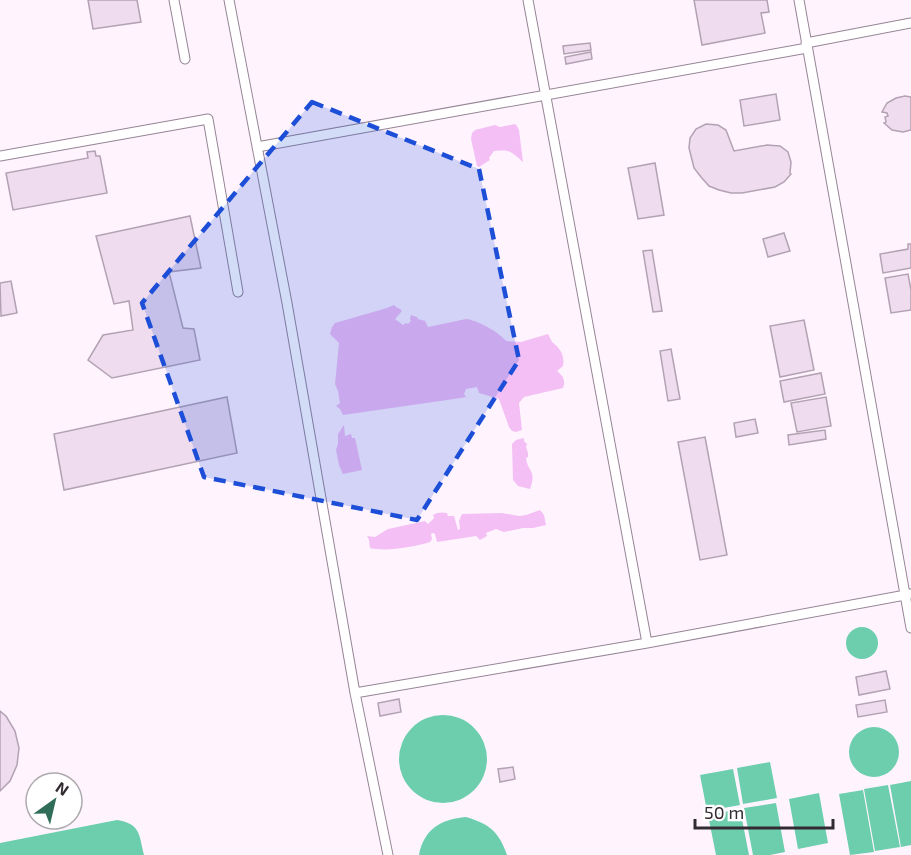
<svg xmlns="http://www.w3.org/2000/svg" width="911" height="855" font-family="'Exo 2',sans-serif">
	<rect width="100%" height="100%" fill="#fff4fe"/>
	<!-- green -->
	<path fill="#f4bff4" d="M515,124L517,126L519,130L523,162C512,152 510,149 494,151L489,158L490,160L479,167L477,166L471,139L472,133L475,130L495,125L500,127Z
		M394,305L396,307L400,309L402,311L395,319L403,325L406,323L408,324L411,321L410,319L411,315L417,317L418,319L425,321L428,327L466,319C477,320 499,332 506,341L521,342L548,334L552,342C560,348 565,355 563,366L557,371C563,376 566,380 563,388L524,397L519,403L522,430L516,432L512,431L509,427L499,399L479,393L477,387L466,389L464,394L466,397L454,399L343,415L340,409L336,406L340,403L338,391L335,384L339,343L330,334L332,327L335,323L387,308Z
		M344,425L345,436L351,434L352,438H355L362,470L343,474L339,465L336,450L338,444V434Z
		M524,438V441L527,444L526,447L528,453V457L526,458C528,473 537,470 530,489L518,486L513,480L512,444L516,440Z
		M540,510L544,515L546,525L533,528H523L504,532L496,529L486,533L487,536L480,540L476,536L437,542L435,534L433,533L431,534L432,539L430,542C414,547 386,552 370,548L369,540L367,536L375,537L388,529L425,521L428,524L434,518L433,515C437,512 443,512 447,513L448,516H454L458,530L460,529L459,521L462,514L502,513L519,516L526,515Z"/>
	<!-- water -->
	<path fill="#6cceac" d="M846 643a16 16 0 1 1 32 0a16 16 0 1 1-32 0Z
		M399 759a44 44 0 1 1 88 0a44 44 0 1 1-88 0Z
		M849 752a25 25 0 1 1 50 0a25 25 0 1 1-50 0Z
		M770,762L777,798L743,804L737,768Z
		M733,769L740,805L707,811L700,775Z
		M911,781V845L901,847L890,785Z
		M888,785L900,847L875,851L864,789Z
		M863,790L874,852L850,855L839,794Z
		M819,793L828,843L798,849L789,799Z
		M776,803L785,852L770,855H753L744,808Z
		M740,809L749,855H716L708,815Z
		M466,817C490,824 499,832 507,855H419C424,829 441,819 466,817Z
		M117,820C141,824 139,835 144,855H0V843Z"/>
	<!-- building -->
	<path fill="#efdcee" stroke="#b3a2b3" stroke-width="1.5" d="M88,0H137L141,22L93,29Z
		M694,0H767L769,12L761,13L765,33L702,45Z
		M590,43L591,50L564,54L563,46Z
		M591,52L592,59L566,64L565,57Z
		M776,94L780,120L744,126L740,100Z
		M905,96L911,97V130L903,132L892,130L884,123L886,122L885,117L888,116L887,113L882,112L887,103L896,98Z
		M706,124L718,125L726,130L734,151L767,145L780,146L788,152L791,162L790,173L791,174L784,182L775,187L742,193H731L719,190L709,186L701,177L694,168L689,148L690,138L696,129Z
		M95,151L96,156H100L107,193L13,210L6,173L88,158L87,152Z
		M655,163L664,215L638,219L628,168Z
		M190,216L201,268L169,272L183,328L194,329L200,360L112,378L88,360L103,335L133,330L129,301L114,304L96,236Z
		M784,233L790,251L768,257L763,239Z
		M908,244H911V268L883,273L880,254L908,249Z
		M652,250L662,311L653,312L643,251Z
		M908,274L911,290V310L891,313L885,278Z
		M11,281L17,313L1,316L0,283Z
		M804,320L814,370L780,377L770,326Z
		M671,349L680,399L668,401L660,351Z
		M821,373L825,394L784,402L780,381Z
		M227,397L237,453L64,490L54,434Z
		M826,397L831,426L797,432L791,403Z
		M755,419L758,433L736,437L734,423Z
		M825,430L826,439L789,445L788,435Z
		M705,437L727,555L700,560L678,442Z
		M886,671L890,689L859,695L856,677Z
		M399,699L401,712L380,716L378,703Z
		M885,700L887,712L858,717L856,705Z
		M0,711L6,716L15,731L19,748L17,765L10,781L0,791Z
		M513,767L515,779L500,782L498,769Z"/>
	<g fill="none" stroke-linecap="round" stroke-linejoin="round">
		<!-- lane casing -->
		<g stroke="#968595" stroke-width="11">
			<path id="lane" d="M174,0L185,59
				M229,0L287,303L355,693L388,855
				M528,0L647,643
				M799,0L911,628
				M806,43L911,23
				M257,147L807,48
				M0,156L208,119L238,292
				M355,693L647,643L911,594"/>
		</g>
		<!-- lane -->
		<use href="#lane" stroke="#fff" stroke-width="9"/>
	</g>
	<!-- marked area -->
	<path fill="#1d4ed8" fill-opacity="0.2" stroke="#1d4ed8" stroke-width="4.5" stroke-dasharray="12 8" stroke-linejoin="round" d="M312,102L479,169L519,360L417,520L204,477L142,303Z"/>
	<!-- north arrow -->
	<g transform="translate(54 801) rotate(34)"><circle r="28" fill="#ffffff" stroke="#adaaad" stroke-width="1.5"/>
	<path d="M0-4.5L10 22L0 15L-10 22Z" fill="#306d58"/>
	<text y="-9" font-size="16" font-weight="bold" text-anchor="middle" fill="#322b32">N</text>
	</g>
	<!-- scale -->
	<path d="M695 819v9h138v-9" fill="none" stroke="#322b32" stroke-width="3"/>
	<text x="704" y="819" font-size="18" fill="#322b32" stroke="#ffffff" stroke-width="4.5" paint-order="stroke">50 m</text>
</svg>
